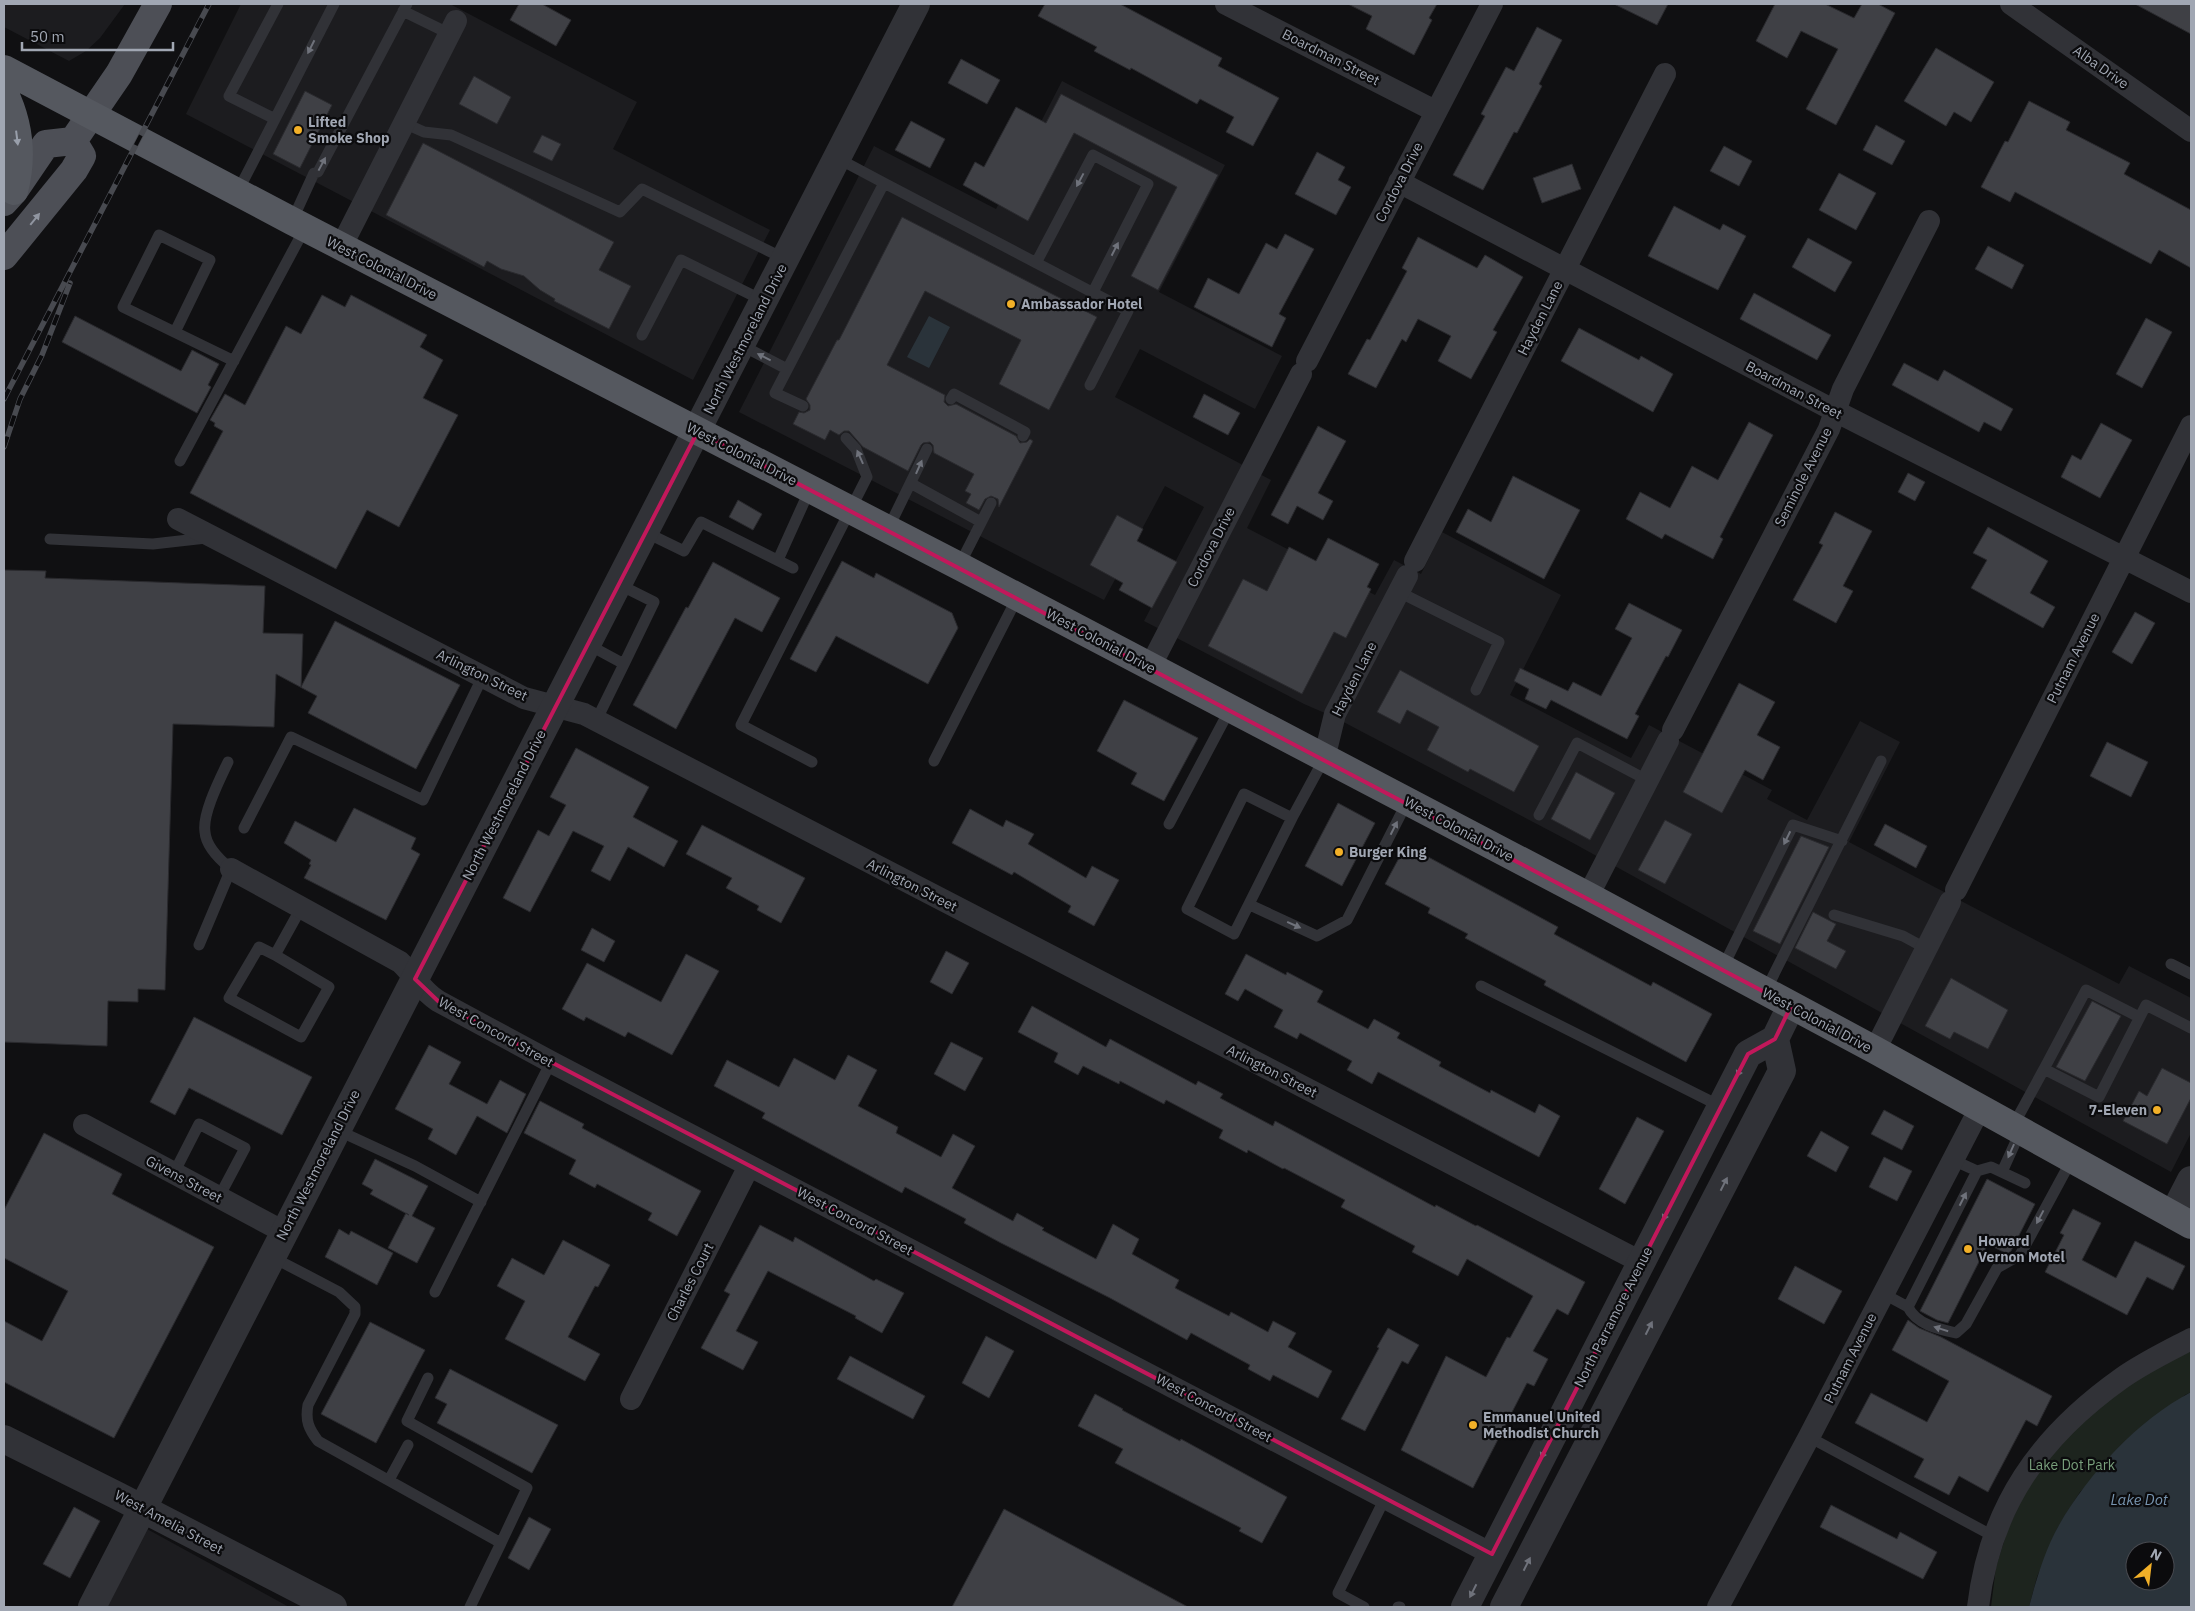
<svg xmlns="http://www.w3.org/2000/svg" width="2195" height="1611" font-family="'IBM Plex Sans',sans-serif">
	<rect width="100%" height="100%" fill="#101012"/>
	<!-- built -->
	<path fill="#1c1c1f" d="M4,4H125L100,38L86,51L69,61L4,27Z
		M241,4H450L637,102L613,149L770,230L693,380L186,114Z
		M1062,81L1225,165L1159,292L1282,356L1255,409L1140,349L1115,397L1271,480L1247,528L1375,595L1394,560L1421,574L1442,532L1561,595L1510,695L1631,758L1649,725L1772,790L1767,799L1807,820L1860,721L1900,742L1849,842L2119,984L2129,966L2191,998V1133L2171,1172L1573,843L1334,717L1304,704L1144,621L1204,507L1165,486L1104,600L739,412L874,146L996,209Z
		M147,1529L289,1607H107Z"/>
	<!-- green -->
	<path fill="#1d241e" d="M2191,1346V1392L2185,1395L2080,1492L2058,1527L2037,1577L2029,1607H1991L1996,1567L2008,1529L2027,1488L2044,1461L2109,1395Z"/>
	<!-- water -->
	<path fill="#2a333a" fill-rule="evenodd" d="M929,316L950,327L929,368L907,357Z
		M2191,1392V1607H2029C2036,1580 2045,1550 2059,1525C2090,1472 2137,1421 2191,1392ZM2135,1551H2165V1581H2135Z"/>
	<!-- building -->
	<path fill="#3f4045" stroke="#2a2a2e" d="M519,4H542L571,20L556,46L510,20Z
		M1045,4H1120L1222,58L1218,66L1279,98L1253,146L1226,132L1234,117L1200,99L1197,104L1131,68L1130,70L1094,51L1097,47L1038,16Z
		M1348,4H1437L1429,18L1432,20L1414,55L1366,29L1372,16Z
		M1614,4H1668L1657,25Z
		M1775,4H1825L1854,18L1862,4H1878L1895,13L1836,125L1806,109L1838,49L1801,31L1787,58L1756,41Z
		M2135,4H2191V34Z
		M1537,27L1562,40L1539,84L1542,86L1517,133L1514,132L1483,190L1453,175L1485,116L1481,114L1506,67L1514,71Z
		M1936,48L1994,82L1971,122L1954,112L1946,126L1904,101Z
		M961,59L1000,80L987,104L948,83Z
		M474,76L511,97L497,124L459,104Z
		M305,91L332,105L300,168L273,154Z
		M1061,94L1218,175L1158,290L1131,276L1177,187L1074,133L1028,221L963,185L975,162L984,167L1016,107L1046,123Z
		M2029,101L2070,122L2066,130L2130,163L2124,174L2191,210V268L2159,250L2151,264L2015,192L2010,202L1981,187L2005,141L2008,142Z
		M911,121L945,139L930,168L895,150Z
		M1876,125L1905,141L1892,165L1863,150Z
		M542,135L561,144L552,161L533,152Z
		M423,143L614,242L599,270L631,286L609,329L554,301L555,299L540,290L524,276L501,269L487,261L484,267L386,215Z
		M1724,146L1752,161L1739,186L1710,171Z
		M1317,152L1345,167L1338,180L1351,187L1336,215L1295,194Z
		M1572,164L1581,189L1542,203L1533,178Z
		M1839,173L1876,193L1856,230L1819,210Z
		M1674,206L1720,230L1723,224L1746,236L1718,290L1648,256Z
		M902,217L1097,317L1049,410L999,384L1021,340L925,291L887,365L945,395L944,402L948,406L956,404L1016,436L1020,443L1027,442L1030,439L1033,441L999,507L998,499L991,496L985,499L979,510L966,503L971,494L965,491L974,474L934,453L933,445L930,442L923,443L921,445L908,471L863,447L849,431H844L839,435L830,430L825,440L793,424L799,412L804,413L810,410V405L806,399L837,340H839Z
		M1285,234L1314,249L1279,314L1286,318L1272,347L1194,307L1208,278L1239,294L1266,243L1277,249Z
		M1418,237L1477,268L1485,255L1523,277L1493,330L1497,332L1471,379L1438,361L1451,336L1418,319L1406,342L1402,339L1376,388L1348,374L1367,339L1370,340L1407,271L1402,268Z
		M1808,238L1852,262L1835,292L1792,267Z
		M1988,246L2024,265L2012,289L1975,269Z
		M1754,293L1831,335L1817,360L1740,319Z
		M322,295L345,307L351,295L427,335L420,347L443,360L423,398L458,415L399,527L367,510L336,569L190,493L223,431L214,426L215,423L210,420L225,394L245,405L286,326L301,334Z
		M75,316L181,371L192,350L219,364L208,385L211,387L197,413L62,342Z
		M2146,318L2172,332L2142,388L2116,374Z
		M1579,328L1639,360L1641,356L1673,374L1653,412L1561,361Z
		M1904,363L1938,381L1944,370L2013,409L2001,431L1984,422L1979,432L1892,385Z
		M1204,394L1240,413L1228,435L1193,417Z
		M1749,422L1773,435L1720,537L1723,539L1713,559L1665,534L1662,539L1626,519L1640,492L1670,508L1692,466L1718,480Z
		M2101,423L2132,440L2100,498L2061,477L2072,455L2081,460Z
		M1318,426L1346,441L1318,493L1333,501L1323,520L1297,506L1288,524L1271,515Z
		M1908,473L1925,482L1915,501L1898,492Z
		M1513,476L1580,510L1544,579L1456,532L1468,509L1491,522Z
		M738,500L762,514L753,530L729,517Z
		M1835,512L1872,531L1843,586L1853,591L1836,623L1793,600L1823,545L1819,543Z
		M1117,515L1143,529L1137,541L1177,562L1152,608L1119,590L1123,583L1090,565Z
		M1988,527L2048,561L2030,593L2055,607L2043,628L1971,588L1987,560L1973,553Z
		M1328,538L1379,564L1367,587L1371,589L1346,638L1334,632L1302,694L1208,646L1243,579L1267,591L1289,547L1316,561Z
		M842,561L874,578L876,573L952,613L958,628L928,684L836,636L816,672L790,659Z
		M713,562L780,598L762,632L735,618L676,729L633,705L686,607L688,608Z
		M4,570L46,571L45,578L265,586L263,633L303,634L301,687L335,621L460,685L416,769L308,713L317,696L276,674L274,727L173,724L165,990L138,989V1002L108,1001L107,1046L4,1042Z
		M1629,603L1682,630L1668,657L1666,656L1635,714L1639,716L1627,739L1551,700L1546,709L1525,699L1529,689L1514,681L1520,668L1568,691L1573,682L1601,696L1632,638L1615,629Z
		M2135,612L2155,623L2132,664L2112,652Z
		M1400,670L1539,746L1514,792L1470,769L1468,772L1427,750L1439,727L1407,710L1400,724L1377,712Z
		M1739,683L1775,702L1757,735L1780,747L1763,780L1745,770L1722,813L1683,792Z
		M1124,700L1198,738L1164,801L1131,784L1137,773L1097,751Z
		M2107,742L2148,762L2131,797L2090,776Z
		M576,748L649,787L633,817L678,841L664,867L628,847L610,881L591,871L604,846L573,831L530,912L503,898L538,830L549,836L566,805L550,797Z
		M1576,772L1615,793L1590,840L1551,819Z
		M1338,803L1375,823L1342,886L1305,866Z
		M354,808L416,838L411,849L420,854L386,920L304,878L311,865L309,864L311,860L284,843L295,821L336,842Z
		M970,809L1003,827L1006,820L1034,834L1028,844L1086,878L1092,866L1119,880L1094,926L1068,912L1071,906L1014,872L1012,875L952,843Z
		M1665,820L1692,834L1665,884L1638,870Z
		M1885,824L1927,846L1916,868L1874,845Z
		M702,825L805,878L781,923L757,910L759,906L726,888L732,878L686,854Z
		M1801,836L1829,847L1780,944L1753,931Z
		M1406,845L1558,927L1554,934L1651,986L1653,982L1712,1014L1686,1062L1544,985L1546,981L1465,938L1468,934L1428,913L1430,908L1385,884Z
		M1813,912L1836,924L1827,941L1846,951L1836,969L1795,948Z
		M592,928L615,941L604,962L581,950Z
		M946,951L969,963L952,994L930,982Z
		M686,954L719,971L672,1055L628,1032L625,1037L586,1017L584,1021L562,1009L587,963L661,1002Z
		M1246,954L1286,975L1287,972L1323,991L1317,1002L1368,1029L1374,1019L1400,1033L1397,1038L1441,1062L1439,1066L1490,1093L1491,1090L1535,1113L1539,1104L1560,1116L1539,1157L1378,1072L1372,1084L1347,1070L1352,1061L1300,1033L1297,1039L1274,1027L1283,1010L1245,989L1238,1001L1225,994Z
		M1951,978L2008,1010L1988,1049L1954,1032L1950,1039L1925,1026Z
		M2092,1001L2121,1016L2085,1081L2056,1067Z
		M1032,1006L1106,1047L1110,1039L1196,1085L1198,1081L1223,1094L1220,1098L1273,1126L1275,1121L1435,1207L1436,1205L1476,1226L1477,1225L1585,1282L1568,1315L1557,1309L1533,1351L1548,1359L1534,1386L1527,1383L1473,1488L1401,1450L1446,1356L1486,1377L1507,1337L1510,1338L1533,1296L1467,1259L1458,1276L1412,1252L1415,1246L1341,1207L1345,1200L1284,1168L1283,1169L1248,1150L1247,1153L1219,1138L1223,1130L1166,1100L1164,1104L1120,1081L1119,1084L1083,1066L1078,1075L1054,1062L1058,1053L1018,1032Z
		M194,1017L312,1077L282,1135L189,1088L175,1115L150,1102Z
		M951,1042L983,1058L965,1091L934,1074Z
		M429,1045L461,1062L449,1084L487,1104L500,1080L526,1094L507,1133L477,1116L456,1155L428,1139L433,1129L395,1109Z
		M848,1055L877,1070L858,1106L898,1127L896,1133L941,1157L953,1134L975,1146L952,1188L1013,1221L1017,1213L1044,1228L1042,1230L1096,1259L1113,1224L1139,1239L1132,1254L1179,1280L1175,1288L1229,1316L1231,1312L1268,1332L1273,1321L1296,1333L1288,1347L1332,1371L1318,1398L1273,1375L1270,1381L1248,1369L1250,1365L1191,1333L1187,1340L1110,1298L1001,1243L964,1223L966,1219L905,1187L902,1193L762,1118L765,1113L714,1086L727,1060L779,1087L794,1058L835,1080Z
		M2162,1068L2191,1083V1098L2167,1144L2123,1121L2139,1091L2147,1096Z
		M540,1101L584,1124L582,1128L701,1191L677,1236L648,1220L652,1213L597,1184L595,1188L569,1174L576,1160L524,1133Z
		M1884,1110L1914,1126L1902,1150L1871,1134Z
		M1637,1117L1664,1131L1625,1204L1599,1189Z
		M1821,1131L1849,1147L1836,1172L1807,1156Z
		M44,1133L122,1174L112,1194L214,1247L114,1438L4,1382V1321L42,1341L68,1291L4,1258V1210Z
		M1884,1157L1912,1171L1897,1201L1869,1187Z
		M375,1159L428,1186L412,1216L435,1228L417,1263L388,1248L406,1213L409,1215L370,1194L373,1190L362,1184Z
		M1987,1179L2035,1204L2011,1251L2007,1254L1988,1244L1948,1323L1937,1320L1920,1311Z
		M2073,1209L2101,1223L2082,1260L2116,1278L2135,1241L2185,1266L2173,1290L2147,1277L2127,1315L2045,1272L2064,1235L2060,1233Z
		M760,1225L793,1242L795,1237L874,1281L876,1279L904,1293L882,1333L855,1318L856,1316L768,1271L736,1331L758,1342L743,1370L701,1348L730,1294L724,1291Z
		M339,1229L349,1235L351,1231L393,1253L377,1285L325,1257Z
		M563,1240L610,1265L598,1287L595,1286L568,1337L600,1354L585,1381L505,1339L525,1301L497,1286L512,1258L544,1275Z
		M1795,1266L1842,1291L1824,1324L1778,1299Z
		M1908,1320L1919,1328L1941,1337L2052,1396L2037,1426L2026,1420L1988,1492L1959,1476L1949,1495L1914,1477L1924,1459L1855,1423L1871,1393L1927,1422L1949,1381L1892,1350Z
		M370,1322L425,1350L376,1443L321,1414Z
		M1388,1328L1419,1345L1408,1364L1402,1361L1365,1431L1341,1419L1379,1348L1377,1347Z
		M986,1336L1014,1351L989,1398L962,1383Z
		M850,1356L925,1396L913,1419L837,1379Z
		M450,1369L558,1425L532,1473L437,1423L447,1404L435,1398Z
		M1095,1394L1123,1409L1122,1410L1180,1441L1181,1439L1287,1497L1262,1543L1239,1531L1241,1528L1115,1463L1123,1449L1078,1426Z
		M1831,1505L1897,1539L1900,1532L1937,1552L1923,1579L1820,1527Z
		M74,1507L100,1521L70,1578L43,1564Z
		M1004,1509L1188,1607H952Z
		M529,1517L551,1529L529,1570L508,1558Z"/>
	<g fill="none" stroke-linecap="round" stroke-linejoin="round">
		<!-- service -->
		<path stroke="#313237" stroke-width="11" d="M403,11L450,34
			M275,119L229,96L278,4
			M404,123L424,132L451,135L620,212L642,189L785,259
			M884,183L1128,311L1090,385
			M237,193L334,4
			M292,221L314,173L318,172L407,4
			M1036,263L1093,155L1148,184L1093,292
			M175,332L210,260L159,235L123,307L234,361
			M642,335L681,260L764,301
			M741,345L787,369
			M951,399L954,394L1025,432L1023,436
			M803,406L775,393L884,183L837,158
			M180,461L305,228
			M912,484L981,522
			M888,529L927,449
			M645,532L684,551L701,522L793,568
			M50,539L153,544L206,538
			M778,560L810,489
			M959,566L991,503
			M1399,592L1499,642L1476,690
			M587,644L624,664L654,602L618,584
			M596,721L624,664
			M934,761L1017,598
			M812,762L741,725L867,477L856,449L846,438
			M1539,815L1577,743L1647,780
			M1292,818L1234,934L1187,909L1244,794L1292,818L1324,759
			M1169,824L1230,709
			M244,828L291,737L423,800L483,676
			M1250,905L1317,936L1347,920L1407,802
			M1834,915L1903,936L1927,949
			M199,945L231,869C220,860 206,847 205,832C202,814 220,779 228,762
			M275,955L329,987L301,1037L229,998L259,947L275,955L301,908
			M2171,964L2191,974
			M1722,969L1793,825L1842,841
			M1481,986L1720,1106
			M1765,992L1881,761
			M2044,1069L2086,990L2139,1017
			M2013,1126L2044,1069L2099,1097L2146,1005L2191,1028
			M337,1130L415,1166L481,1202
			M1953,1160L1977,1171
			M2002,1172L2021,1130
			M174,1173L199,1124L245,1148L219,1197
			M2025,1183L1991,1167L1977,1171L1908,1307C1916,1324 1938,1329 1956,1333L1966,1324L1997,1268L2020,1255L2072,1159
			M272,1257L339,1292L355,1307V1314L308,1405C305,1421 309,1429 318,1441L501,1543L470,1607
			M435,1292L551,1062
			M1884,1294L1908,1307
			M428,1378L407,1421L527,1488L501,1543
			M1809,1437L1993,1536
			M389,1480L408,1445
			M1364,1607L1338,1593L1385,1498
			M1398,1607H1400"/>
		<!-- minor -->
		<path stroke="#313237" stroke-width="22" d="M1226,4L1435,111
			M2011,4L2191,131
			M1399,182L1835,411L2191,592
			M341,247L456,21
			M1307,361L1492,4
			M178,519L524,698L584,714L1641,1262
			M1415,561L1665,74
			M1150,667L1301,374
			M1673,730L1829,429L1843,389L1929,221
			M1324,759L1335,714L1407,576
			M231,869L400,962C415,976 420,989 438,1001L551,1062L1492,1554
			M1956,890L2191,426
			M1588,896L1668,741
			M1875,1050L1950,902
			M84,1125L284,1232
			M631,1399L749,1166
			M1718,1607L1809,1437L1980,1108
			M1978,1607C1990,1506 2040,1436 2122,1378C2143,1363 2168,1351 2191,1339"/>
		<!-- tertiary -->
		<path stroke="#313237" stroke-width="28" d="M2173,1215L2191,1180
			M4,1439L118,1496L333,1607
			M92,1607L916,4
			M1465,1607L1748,1054L1775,1039L1791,1006
			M1504,1607L1782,1071L1775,1039"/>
		<!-- primary -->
		<path stroke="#4d4f56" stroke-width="28" d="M4,202L14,191L46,144L73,141L119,74L158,4
			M4,256L74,170L82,156L73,141"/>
		<!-- trunk -->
		<path stroke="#55585f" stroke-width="28" d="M4,69L292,221L959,566L1588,896L1875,1050L2191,1225
			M4,92C19,123 23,157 14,191"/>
		<!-- rail casing -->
		<g stroke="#484a50" stroke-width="5.5">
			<path id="rail" d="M4,399L209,4
				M4,447L20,399L42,355L70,283"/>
		</g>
		<!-- rail -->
		<use href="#rail" stroke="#0b0b0d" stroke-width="4" stroke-dasharray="11" stroke-linecap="butt"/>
	</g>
	<!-- one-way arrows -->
	<defs><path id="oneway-solid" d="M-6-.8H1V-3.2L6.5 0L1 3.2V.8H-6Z" transform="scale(1.25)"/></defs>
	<g fill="#6f727b">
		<use href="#oneway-solid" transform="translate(311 47) rotate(117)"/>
		<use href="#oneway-solid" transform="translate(322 164) rotate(-62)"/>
		<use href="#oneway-solid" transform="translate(1080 180) rotate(118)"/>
		<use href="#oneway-solid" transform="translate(1115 249) rotate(-63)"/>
		<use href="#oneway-solid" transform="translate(764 357) rotate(-153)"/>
		<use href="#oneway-solid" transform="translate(860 457) rotate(-114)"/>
		<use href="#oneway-solid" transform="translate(919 467) rotate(-66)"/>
		<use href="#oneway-solid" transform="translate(1394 828) rotate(-63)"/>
		<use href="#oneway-solid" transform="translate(1787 838) rotate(116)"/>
		<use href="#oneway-solid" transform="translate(1294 925) rotate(24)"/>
		<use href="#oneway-solid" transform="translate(1740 1070) rotate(118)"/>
		<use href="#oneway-solid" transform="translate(2011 1151) rotate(114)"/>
		<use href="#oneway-solid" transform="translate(1724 1184) rotate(-63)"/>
		<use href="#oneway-solid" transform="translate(1963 1199) rotate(-63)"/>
		<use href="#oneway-solid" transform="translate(1666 1214) rotate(117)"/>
		<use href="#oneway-solid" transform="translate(2040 1217) rotate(118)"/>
		<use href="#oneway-solid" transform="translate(1649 1328) rotate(-63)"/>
		<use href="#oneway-solid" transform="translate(1941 1329) rotate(-163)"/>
		<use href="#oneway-solid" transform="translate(1544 1452) rotate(117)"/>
		<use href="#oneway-solid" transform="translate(1527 1564) rotate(-63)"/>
		<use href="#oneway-solid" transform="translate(1473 1591) rotate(117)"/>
	</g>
	<use fill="#999fab" href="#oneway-solid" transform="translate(17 138) rotate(83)"/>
	<use fill="#9095a0" href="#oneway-solid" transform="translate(35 219) rotate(-51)"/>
	<!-- marked area -->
	<path fill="none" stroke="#c2185b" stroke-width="4" stroke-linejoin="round" d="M698,431L1791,1006L1775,1039L1748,1054L1492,1554L551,1062L438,1001L415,979Z"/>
	<!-- markers -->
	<g fill="#f2b028" stroke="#0b0b0d" stroke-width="2">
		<circle cx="298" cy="130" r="5"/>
		<circle cx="1011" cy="304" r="5"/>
		<circle cx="1339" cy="852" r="5"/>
		<circle cx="2157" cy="1110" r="5"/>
		<circle cx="1968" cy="1249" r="5"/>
		<circle cx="1473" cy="1425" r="5"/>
	</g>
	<g text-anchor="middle" stroke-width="4.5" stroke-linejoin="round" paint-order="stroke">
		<!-- street labels -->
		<g font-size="14" fill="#a1a7b3" stroke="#0b0b0d">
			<text transform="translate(1331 57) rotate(27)" y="5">Boardman Street</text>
			<text transform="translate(2101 67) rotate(35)" y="5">Alba Drive</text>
			<text transform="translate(1399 182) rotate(-63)" y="5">Cordova Drive</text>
			<text transform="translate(382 268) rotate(27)" y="5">West Colonial Drive</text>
			<text transform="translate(1540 318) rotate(-63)" y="5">Hayden Lane</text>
			<text transform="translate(745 339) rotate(-63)" y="5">North Westmoreland Drive</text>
			<text transform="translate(1794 390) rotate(28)" y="5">Boardman Street</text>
			<text transform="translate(742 454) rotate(27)" y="5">West Colonial Drive</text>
			<text transform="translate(1803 477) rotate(-63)" y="5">Seminole Avenue</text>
			<text transform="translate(1211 547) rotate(-63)" y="5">Cordova Drive</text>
			<text transform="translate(1101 641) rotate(28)" y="5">West Colonial Drive</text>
			<text transform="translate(2073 658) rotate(-63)" y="5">Putnam Avenue</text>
			<text transform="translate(482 675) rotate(26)" y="5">Arlington Street</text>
			<text transform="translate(1354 679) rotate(-63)" y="5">Hayden Lane</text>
			<text transform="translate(504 805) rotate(-63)" y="5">North Westmoreland Drive</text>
			<text transform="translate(1459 829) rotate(28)" y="5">West Colonial Drive</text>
			<text transform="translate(912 885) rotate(27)" y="5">Arlington Street</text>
			<text transform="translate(1817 1020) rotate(28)" y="5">West Colonial Drive</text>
			<text transform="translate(496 1032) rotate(29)" y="5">West Concord Street</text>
			<text transform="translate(1272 1071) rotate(27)" y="5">Arlington Street</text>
			<text transform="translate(318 1165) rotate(-63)" y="5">North Westmoreland Drive</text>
			<text transform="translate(184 1179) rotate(28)" y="5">Givens Street</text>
			<text transform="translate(855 1221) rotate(28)" y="5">West Concord Street</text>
			<text transform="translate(690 1282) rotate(-63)" y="5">Charles Court</text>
			<text transform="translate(1613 1317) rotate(-63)" y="5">North Parramore Avenue</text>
			<text transform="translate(1850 1358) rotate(-63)" y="5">Putnam Avenue</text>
			<text transform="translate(1214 1408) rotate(28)" y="5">West Concord Street</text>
			<text transform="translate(169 1522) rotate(28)" y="5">West Amelia Street</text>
		</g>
		<!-- poi labels -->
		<g font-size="14" font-weight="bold" fill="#a1a7b3" stroke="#0b0b0d" text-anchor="start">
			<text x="308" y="127">Lifted<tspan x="308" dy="16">Smoke Shop</tspan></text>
			<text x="1021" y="309">Ambassador Hotel</text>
			<text x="1349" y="857">Burger King</text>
			<text x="2147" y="1115" text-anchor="end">7-Eleven</text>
			<text x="1978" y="1246">Howard<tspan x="1978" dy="16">Vernon Motel</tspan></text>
			<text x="1483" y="1422">Emmanuel United<tspan x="1483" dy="16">Methodist Church</tspan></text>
		</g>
		<!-- park labels -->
		<g font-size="14" fill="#789e7b" stroke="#0b0b0d">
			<text x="2072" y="1470">Lake Dot Park</text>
		</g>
		<!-- water labels -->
		<g font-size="15" font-style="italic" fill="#7794af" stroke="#0b0b0d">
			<text x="2139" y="1505">Lake Dot</text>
		</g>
	</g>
	<!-- border -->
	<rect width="2195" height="1611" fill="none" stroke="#a1a7b3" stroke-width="10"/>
	<!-- north arrow -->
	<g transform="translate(2150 1566) rotate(28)"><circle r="24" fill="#0b0b0d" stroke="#47494f"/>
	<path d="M0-4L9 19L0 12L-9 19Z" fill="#f2b028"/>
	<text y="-8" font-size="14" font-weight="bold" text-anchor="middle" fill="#a1a7b3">N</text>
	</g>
	<!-- scale -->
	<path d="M22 42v8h151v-8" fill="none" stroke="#a1a7b3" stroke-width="2.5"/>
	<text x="30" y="42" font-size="15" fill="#a1a7b3" stroke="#0b0b0d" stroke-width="4" paint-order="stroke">50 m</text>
</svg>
